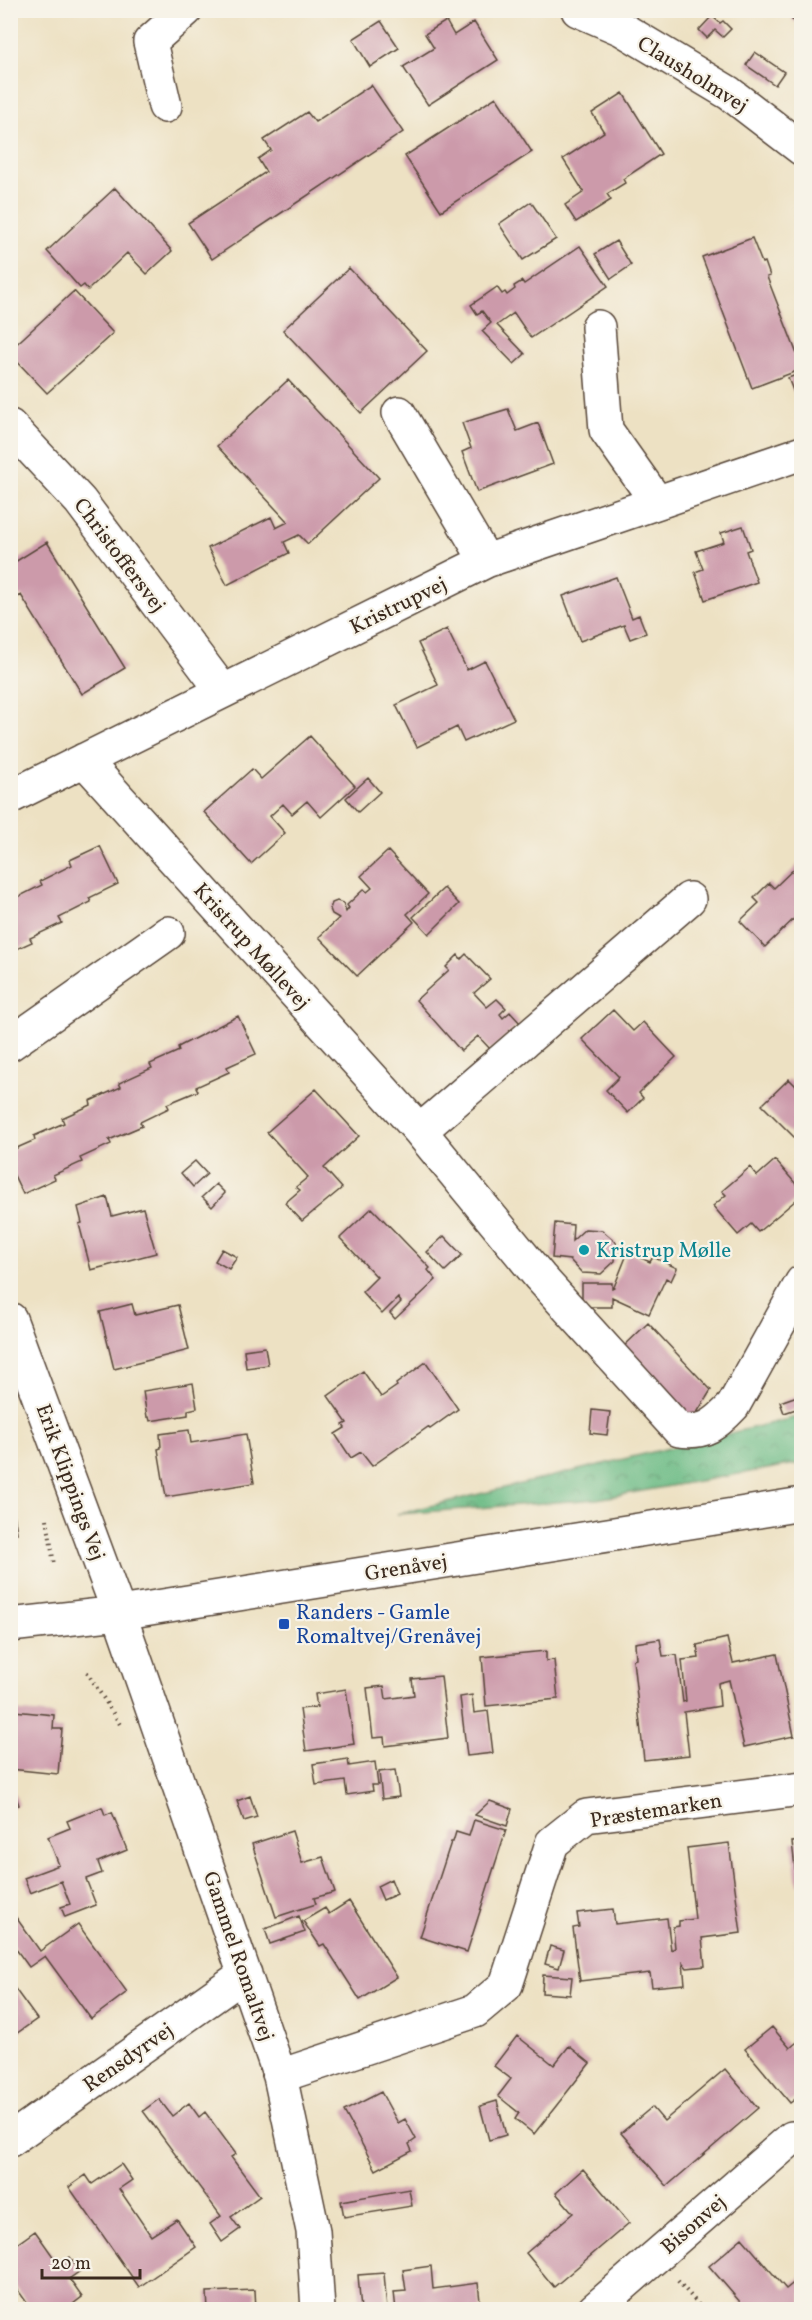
<svg xmlns="http://www.w3.org/2000/svg" width="812" height="2320" font-family="Vollkorn,serif">
	<defs>
		<pattern id="forest-crowns" width="20" height="18" patternUnits="userSpaceOnUse" patternTransform="scale(1.5)"><rect width="20" height="18" fill="#6cbb85"/><path d="M2 6a3 3 0 1 1 6 0M12 15a3 3 0 1 1 6 0" fill="none" stroke="#5a986c"/></pattern>
	</defs>
	<rect width="100%" height="100%" fill="#f7f3e8"/>
	<filter id="ink" filterUnits="userSpaceOnUse"><feTurbulence type="fractalNoise" baseFrequency=".0167" numOctaves="2"/><feDisplacementMap in="SourceGraphic" scale="12" xChannelSelector="R" yChannelSelector="G"/><feConvolveMatrix kernelMatrix="1 2 1 2 8 2 1 2 1" color-interpolation-filters="sRGB"/></filter>
	<filter id="wash" filterUnits="userSpaceOnUse"><feTurbulence type="fractalNoise" baseFrequency=".008" numOctaves="4" result="noise"/><feDisplacementMap in="SourceGraphic" scale="24" xChannelSelector="R" yChannelSelector="G"/><feGaussianBlur stdDeviation="1.35" result="paint"/><feColorMatrix in="noise" values="0 0 0 0 0 0 0 0 0 0 0 0 0 0 0 0 0 1.4 0 .05"/><feComposite in="paint" operator="in"/></filter>
	<g filter="url(#wash)">
		<rect width="100%" height="100%" fill="#ede1c3"/>
		<!-- forest -->
		<path fill="url(#forest-crowns)" stroke="#547252" stroke-width="1.5" d="M801,1416V1463L597,1499L397,1514Z"/>
		<g id="blocks">
			<!-- building -->
			<path fill="#cc9aaa" d="M797,10H802V25L792,20Z
				M712,16L720,23L723,21L731,29L723,37L715,30L707,38L699,30Z
				M381,21L399,48L370,67L353,39Z
				M446,21L454,35L474,22L498,60L428,105L403,67L434,48L425,34Z
				M755,52L784,72L775,85L746,65Z
				M371,85L403,132L212,259L188,223L266,172L258,159L271,150L264,140L307,112L315,122Z
				M623,93L661,154L623,179L625,183L607,194L611,200L576,222L565,205L584,192L563,159L604,132L592,113Z
				M496,97L532,152L441,211L405,156Z
				M115,188L172,251L147,274L127,253L88,290L84,285L80,288L47,251Z
				M531,202L556,239L523,260L499,224Z
				M752,238L762,263L765,262L770,276L767,277L802,367V369L752,388L702,257Z
				M616,241L631,265L611,279L595,254Z
				M580,246L608,286L531,338L514,313L497,325L525,354L514,364L482,331L491,323L482,311L477,314L471,305L497,287L502,294L505,292L507,295L515,289L514,286L522,281L524,284Z
				M349,268L427,351L361,413L283,330Z
				M74,291L113,333L47,393L10,354V350Z
				M802,373V390L794,393L788,378Z
				M288,380L379,478L308,544L299,535L284,542L289,553L227,585L208,548L271,517L276,528L288,522L217,446Z
				M508,409L517,431L538,423L553,464L477,492L462,452L471,448L462,423Z
				M743,526L751,549L746,551L757,582L705,600L695,572L703,569L696,551L724,542L721,533Z
				M47,542L125,668L82,694L21,595L13,600L10,595V565Z
				M616,577L632,618L639,615L646,633L630,639L624,625L580,641L563,596Z
				M447,629L467,670L485,661L514,719L464,742L457,727L417,747L396,705L438,685L418,643Z
				M310,736L355,786L321,817L307,801L292,814L283,804L270,816L285,833L251,864L204,812L252,769L261,779Z
				M368,778L380,792L358,812L346,798Z
				M100,846L118,884L89,898L91,902L59,918L62,923L30,938L32,942L10,952V906L14,904L12,900L42,885L40,881L72,865L70,860Z
				M388,851L428,894L407,914L414,922L357,976L319,937L339,918L332,914L330,909L332,903L337,901L343,903L346,912L349,908L347,905L364,889L367,892L372,888L361,876Z
				M802,861V911L765,947L740,921L759,903L754,898L769,883L774,888Z
				M444,888L459,904L429,934L413,917Z
				M466,954L490,979L474,993L487,1007L497,999L506,1008L500,1014L503,1018L510,1012L520,1023L491,1050L478,1036L461,1051L416,1000L449,970L446,967L458,955L461,959Z
				M613,1010L633,1031L643,1022L676,1057L639,1093L643,1098L628,1113L606,1090L619,1077L582,1039Z
				M238,1016L256,1054L227,1067L229,1072L196,1087L198,1091L167,1104L169,1108L140,1122L142,1126L109,1140L111,1144L80,1158L82,1162L53,1175L55,1179L23,1194L10,1167V1151L35,1140L34,1136L64,1123L62,1118L91,1105L90,1101L121,1087L119,1083L152,1068L150,1064L179,1051L178,1047Z
				M789,1079L802,1092V1145L762,1105Z
				M316,1089L359,1136L324,1168L342,1188L302,1221L285,1203L300,1190L296,1187L308,1177L267,1132Z
				M775,1160L802,1191V1195L758,1232L751,1224L738,1235L713,1206L726,1195L722,1191L750,1167L757,1176Z
				M195,1161L207,1174L193,1187L181,1173Z
				M216,1184L225,1193L212,1207L202,1197Z
				M107,1197L112,1216L143,1208L156,1253L91,1270L79,1224L82,1223L78,1207Z
				M372,1208L430,1268L428,1270L436,1280L395,1319L390,1313L401,1302L398,1298L382,1314L362,1292L377,1277L340,1238Z
				M555,1223L573,1225L572,1241L585,1229L602,1230L616,1242L615,1261L601,1274L582,1273L570,1260L552,1258Z
				M444,1236L462,1255L445,1271L427,1252Z
				M222,1249L237,1257L229,1269L215,1261Z
				M628,1252L650,1262L653,1257L677,1268L671,1281L666,1278L649,1314L612,1297V1307H582V1283H612V1288L614,1287Z
				M132,1304L135,1315L178,1305L189,1350L114,1369L100,1312Z
				M648,1323L711,1390L690,1424L620,1350Z
				M265,1347L268,1365L246,1368L244,1350Z
				M426,1362L458,1409L430,1429L428,1427L372,1466L361,1452L351,1458L335,1434L345,1428L343,1425L347,1423L328,1396L363,1371L381,1397L397,1386L396,1384Z
				M193,1383L197,1408L188,1410V1415L150,1421L149,1417H147L143,1391Z
				M800,1395L802,1407L784,1413L780,1402Z
				M592,1410L610,1412L607,1435L590,1433Z
				M189,1430L191,1443L246,1434L254,1483L166,1497L158,1449L161,1448L160,1434Z
				M10,1487L17,1533H10Z
				M727,1638L733,1663L777,1654L794,1736L744,1747L729,1680L718,1683L720,1706L684,1712L689,1755L644,1760L633,1660L636,1659L635,1643L660,1639L663,1656L677,1655L683,1702L686,1701L682,1660L699,1658L697,1645Z
				M546,1651V1661L554,1660L558,1699L486,1706L482,1657Z
				M441,1676L448,1738L385,1746L384,1737L373,1738L367,1688L384,1686L386,1699L414,1695L412,1679Z
				M346,1689L354,1744L306,1751L300,1709L317,1707L315,1694Z
				M472,1695L474,1713L488,1711L493,1753L467,1756L460,1697Z
				M14,1711L54,1715L53,1729H62L58,1774L10,1769V1725H13Z
				M348,1759L349,1766L375,1762L378,1785H372L373,1791L347,1795L345,1781L316,1785L313,1764Z
				M395,1770L399,1797L382,1799L379,1772Z
				M14,1792L19,1805L10,1808V1794Z
				M250,1796L257,1817L244,1821L237,1801Z
				M490,1801L512,1809L507,1826L475,1815Z
				M102,1807L105,1815L112,1812L127,1850L98,1862L102,1873L86,1879L96,1905L65,1917L61,1907L70,1904L61,1881L30,1893L24,1878L59,1865L48,1837L70,1828L67,1821Z
				M474,1820L506,1830L467,1952L420,1937L451,1842H453L456,1832L469,1836Z
				M292,1831L302,1863L323,1857L335,1892L314,1898L316,1904L276,1917L252,1844Z
				M802,1841V1884L797,1885L792,1842Z
				M729,1843L741,1933L702,1938L705,1966L687,1968L683,1963L685,1984L652,1987L650,1973L580,1981L573,1928L579,1927L577,1913L613,1909L615,1924L667,1918L671,1950L675,1948L673,1927L679,1926V1921L695,1919L687,1848Z
				M391,1879L397,1894L383,1900L377,1886Z
				M349,1901L397,1977L360,2000L324,1944L320,1946L303,1921L325,1908L329,1914Z
				M10,1909L40,1951L78,1924L127,1992L91,2019L45,1956L29,1967L10,1941Z
				M299,1916L305,1932L270,1944L265,1929Z
				M550,1946L564,1950L559,1968L545,1964Z
				M543,1975L572,1977L570,1995L542,1993Z
				M10,1982L37,2019L10,2038Z
				M772,2027L790,2048L802,2038V2094L790,2103L745,2049Z
				M517,2036L554,2065L569,2046L590,2063L534,2134L515,2119L519,2113L498,2096L511,2079L494,2066Z
				M725,2069L758,2108L667,2186L621,2133L652,2107L664,2121Z
				M381,2092L398,2123L405,2119L416,2139L409,2144L412,2151L376,2170L344,2111Z
				M159,2099L172,2116L189,2103L199,2117L205,2112L236,2154L231,2157L260,2196L231,2217L240,2229L222,2242L210,2224L221,2216L143,2111Z
				M497,2101L506,2135L489,2140L480,2106Z
				M121,2164L132,2180L119,2189L151,2236L177,2219L196,2247L139,2287L69,2187L86,2175L92,2184Z
				M583,2169L629,2223L554,2287L526,2253L573,2213L556,2193Z
				M409,2189L412,2206L344,2217L341,2201Z
				M35,2231L59,2265L70,2257L80,2271L69,2279L82,2297L65,2310H32L10,2279V2249Z
				M742,2238L786,2289L802,2276V2310H747L709,2266Z
				M431,2266L433,2289L478,2283L481,2310H396L394,2292L406,2291L403,2270Z
				M384,2273L387,2310H361L358,2275Z
				M255,2290L256,2310H208L207,2292Z"/>
		</g>
	</g>
	<g filter="url(#ink)">
		<use href="#blocks" fill-opacity="0" stroke="#564537" stroke-width="1.5"/>
		<g fill="none" stroke-linecap="round" stroke-linejoin="round">
			<!-- minor casing -->
			<g stroke="#564537" stroke-width="36">
				<path id="minor" d="M578,10L622,29L729,93L802,149
					M165,106L150,42L186,10
					M598,327L606,430L657,502
					M399,413L486,561
					M10,426L80,501L222,690
					M84,760L420,1131L540,1277L679,1430C705,1434 716,1424 733,1406L802,1282
					M10,797L486,561L802,453
					M10,1044L168,933
					M420,1131L689,899
					M10,1319L119,1613L280,2076L313,2231L318,2310
					M10,1625L119,1613L802,1504
					M280,2076L475,2011L506,1985L552,1843L586,1816L802,1789
					M10,2140L245,1974
					M594,2310L792,2138"/>
			</g>
			<!-- path -->
			<path stroke="#564537" stroke-width="4" stroke-dasharray="1.5 4.5" stroke-linecap="butt" d="M47,1519L54,1565
				M87,1672L121,1726
				M678,2281L703,2310"/>
			<!-- minor -->
			<use href="#minor" stroke="#fff" stroke-width="33"/>
		</g>
	</g>
	<!-- markers -->
	<circle fill="#0f9aa8" stroke="#f7f3e8" stroke-width="2" cx="584" cy="1250" r="6"/>
	<rect fill="#1a4fb4" stroke="#f7f3e8" stroke-width="2" x="278" y="1618" width="12" height="12" rx="3"/>
	<g text-anchor="middle" stroke-width="4.5" stroke-linejoin="round" paint-order="stroke">
		<!-- street labels -->
		<g font-size="21" fill="#3b2a1e" stroke="#f7f3e8">
			<text transform="translate(693 74) rotate(32)" y="7">Clausholmvej</text>
			<text transform="translate(120 555) rotate(53)" y="7">Christoffersvej</text>
			<text transform="translate(398 605) rotate(-26)" y="7">Kristrupvej</text>
			<text transform="translate(252 946) rotate(48)" y="7">Kristrup Møllevej</text>
			<text transform="translate(71 1482) rotate(70)" y="7">Erik Klippings Vej</text>
			<text transform="translate(406 1567) rotate(-9)" y="7">Grenåvej</text>
			<text transform="translate(656 1810) rotate(-9)" y="7">Præstemarken</text>
			<text transform="translate(239 1956) rotate(71)" y="7">Gammel Romaltvej</text>
			<text transform="translate(128 2057) rotate(-35)" y="7">Rensdyrvej</text>
			<text transform="translate(693 2224) rotate(-41)" y="7">Bisonvej</text>
		</g>
		<!-- culture labels -->
		<g font-size="21" fill="#0d838f" stroke="#f7f3e8" text-anchor="start">
			<text x="596" y="1257">Kristrup Mølle</text>
		</g>
		<!-- transit labels -->
		<g font-size="21" fill="#164399" stroke="#f7f3e8" text-anchor="start">
			<text x="296" y="1619">Randers - Gamle<tspan x="296" dy="24">Romaltvej/Grenåvej</tspan></text>
		</g>
	</g>
	<!-- margin -->
	<rect width="812" height="2320" fill="none" stroke="#f7f3e8" stroke-width="36"/>
	<!-- scale -->
	<path d="M42 2269v9h98v-9" fill="none" stroke="#3b2a1e" stroke-width="3"/>
	<text x="51" y="2269" font-size="18" fill="#3b2a1e" stroke="#f7f3e8" stroke-width="4.5" paint-order="stroke">20 m</text>
</svg>
